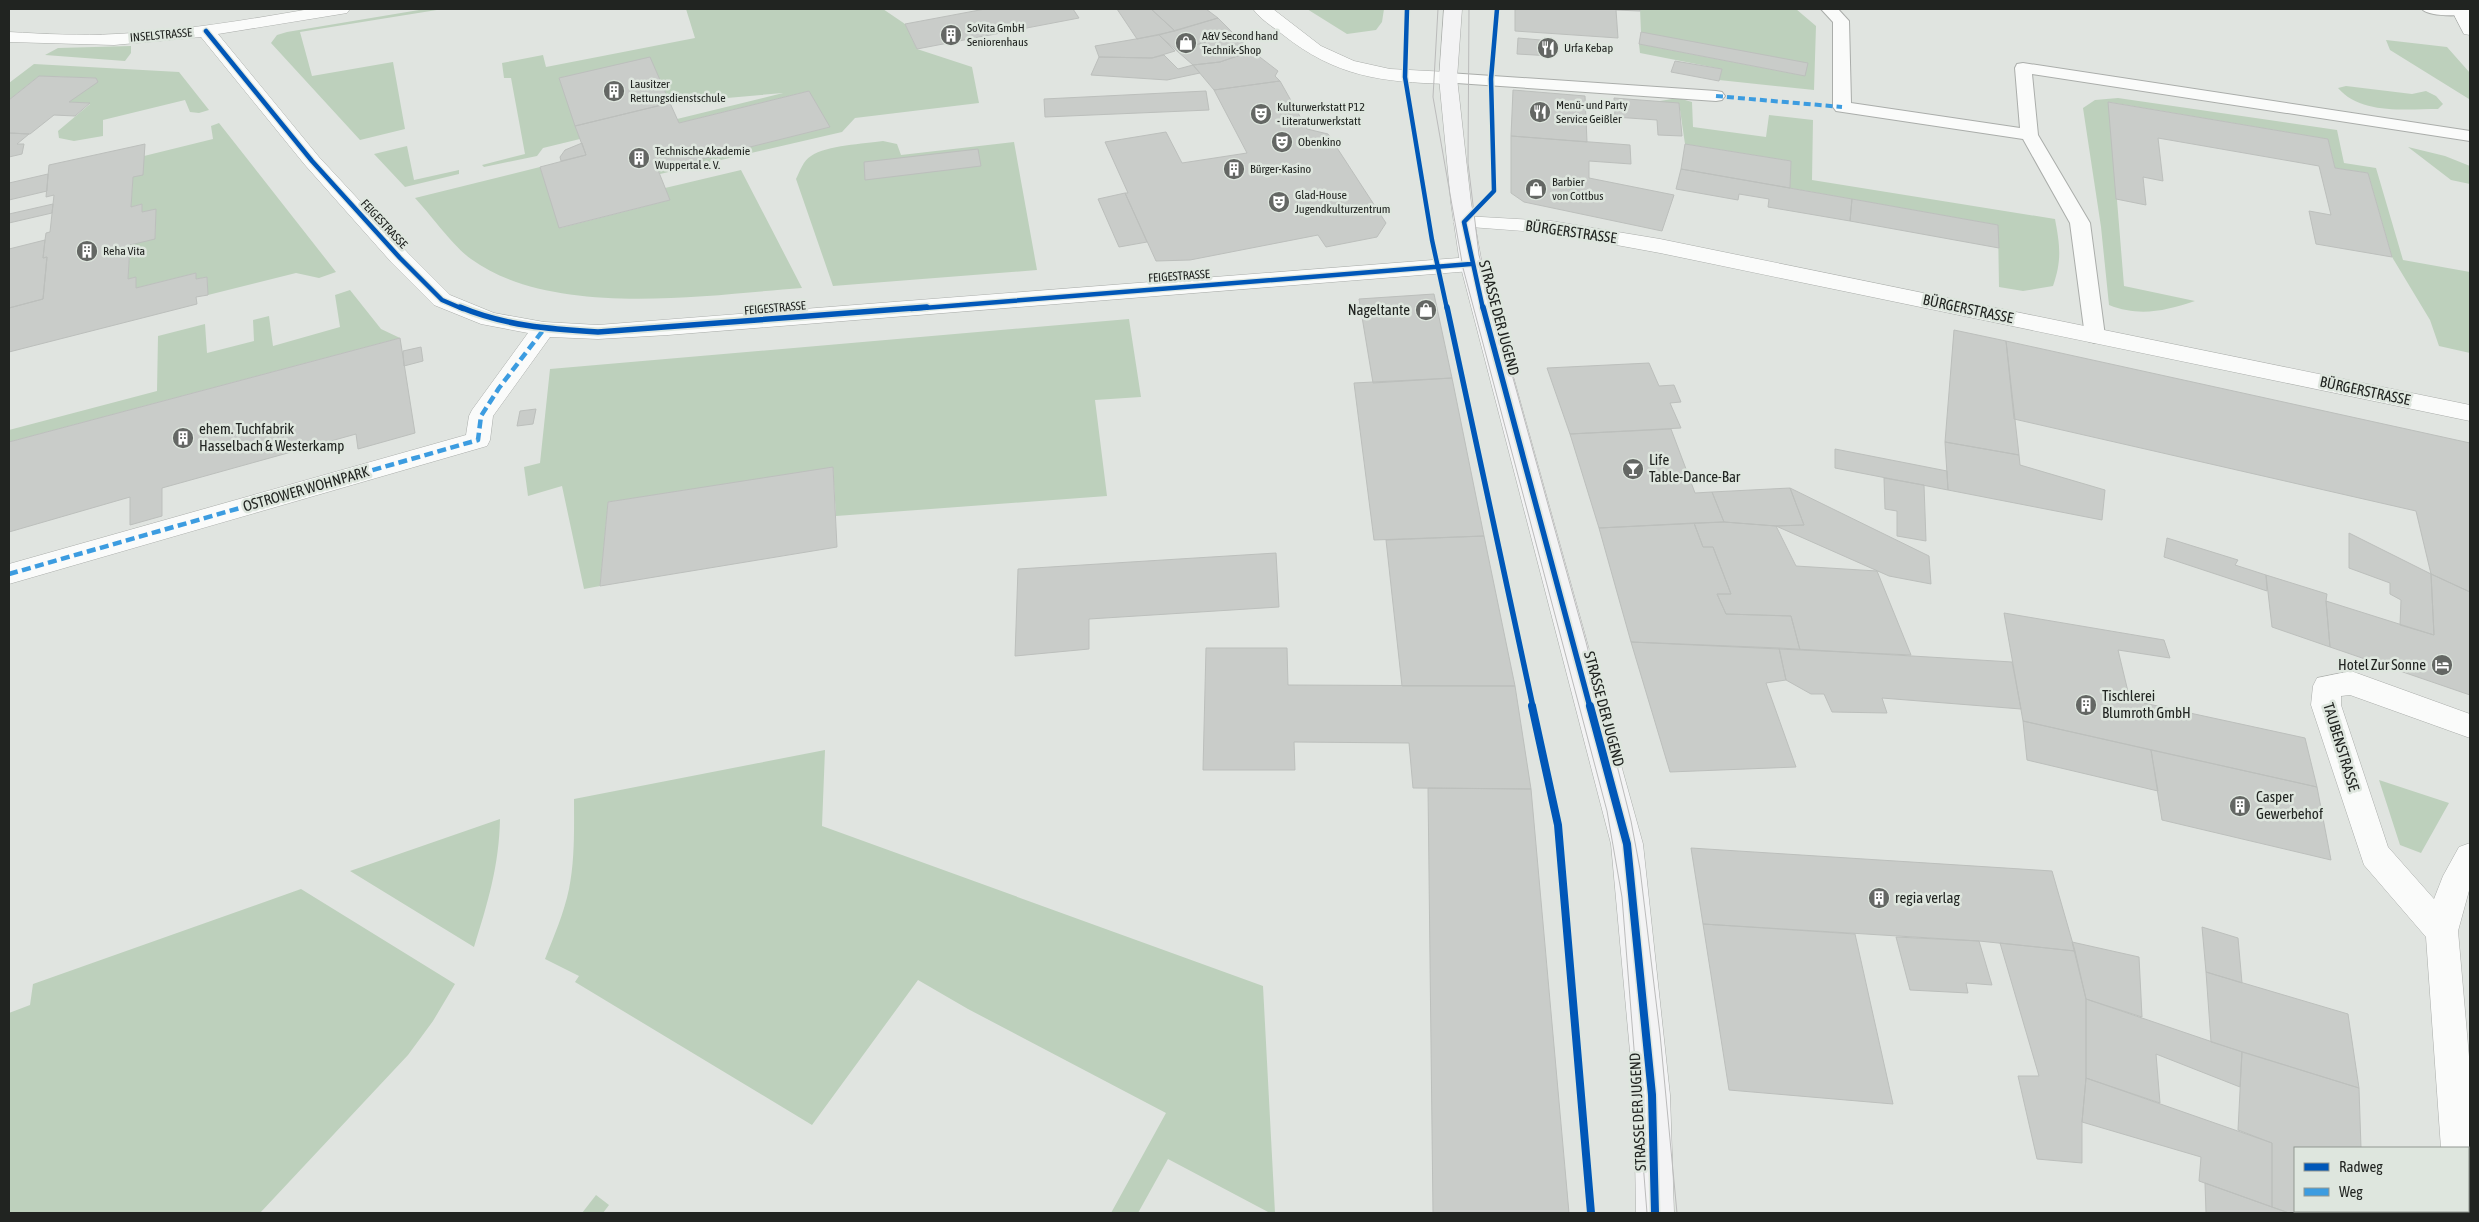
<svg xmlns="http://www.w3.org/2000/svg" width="2479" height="1222" font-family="'Asap Condensed',sans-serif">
	<rect width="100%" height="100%" fill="#e0e4e0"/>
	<!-- green -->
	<path fill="#bdd0bc" d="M425,9H443L300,32L312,76L393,62L405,129L360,140L271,43L277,35L287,32Z
		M686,9H883L905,24L917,49L972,67L979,103L855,118L842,132L660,174L658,170L829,127L809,91L679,123L677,119L783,93L670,103L650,58L559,78L580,139L543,148L537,156L484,167L482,165L525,154L511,78H504L502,63L543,55L546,67L695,38Z
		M1307,9H1384L1382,22L1376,30L1347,34Z
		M1640,9H1796L1816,26L1814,90L1719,80L1722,69L1640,53L1639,44L1805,76L1641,32Z
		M2386,40L2447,47L2470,73L2469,99L2390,50Z
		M131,46V53L125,61L45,55L58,48Z
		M34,64L179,72L209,110L199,113L190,112L185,100L103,120V136L74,141L59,138L58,131L90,104L69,102L96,78L39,76L9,100V83Z
		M2346,86L2412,94L2426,91L2436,96L2443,104L2438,109C2406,109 2361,115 2338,88Z
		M1678,98L1692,102L1693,127L1766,137L1769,115L1813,120L1812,180L2055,219C2060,246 2062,260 2053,286L2023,291L1999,287L1998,225L1790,188L1791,161L1685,144L1679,103L1654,102Z
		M2118,98L2337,130L2344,163L2376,168L2403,260L2470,272V353L2439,346L2430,320L2392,257L2368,173L2335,168L2328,139L2109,102L2124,286L2195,301C2165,311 2139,317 2109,305L2101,227L2083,108L2095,100Z
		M219,123L336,272L319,278L296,273L208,295L207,277L196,279V273L136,288V277L128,279L130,245L155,238L156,210L142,212V204L131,207L133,177L144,156L213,139L211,126Z
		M883,141L897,144L901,155L1014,142L1037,270L833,286L796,179C800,171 803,161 811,156C827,145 864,144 883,141Z
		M407,146L414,180L459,170V174L405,187L374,154Z
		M2408,147L2445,156L2470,166V184L2451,180Z
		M540,167L560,228L670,200L665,188L741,170L802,288C706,295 554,319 471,259C454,247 430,214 415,198Z
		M350,290L381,329L400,338L9,442V430L157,391L158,336L205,324L207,353L254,341L253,320L269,316L273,346L340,327L335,295Z
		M1129,319L1141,397L1095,400L1107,496L836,516L833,468L608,502L600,586L584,589L562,486L528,496L524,467L540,463L550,369Z
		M825,750L822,826L1263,986L1275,1213H1270L1168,1159L1138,1213H1111L1166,1113L968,1009L918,980L812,1125L575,982L579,976L545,959C554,936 564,913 569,889C575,859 574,829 574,799Z
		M2379,780L2449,803L2421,853L2400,845Z
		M500,819C499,866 488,902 474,947L350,871Z
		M301,889L455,984L433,1021L408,1055L260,1213H9V1013L30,1005L33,984Z
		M596,1195L609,1205L603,1213H582Z"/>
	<!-- building -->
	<path fill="#c9ccc9" stroke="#bcbfbc" d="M985,9H1073L1079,18L917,49L905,24Z
		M1117,9H1151L1175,31L1137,39Z
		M1151,9H1206L1218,18L1175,31Z
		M1515,9H1640V11L1616,10L1618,38L1515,31Z
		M1218,18L1233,33L1177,51L1159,35Z
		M1641,32L1808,63L1805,76L1639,44Z
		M1233,33L1252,51L1220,62L1193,65L1177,51Z
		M1159,35L1175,51L1152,58L1099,57L1095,46Z
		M1518,38L1552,41V56L1517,54Z
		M1252,51L1278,71L1275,76L1280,81L1214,90L1193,65L1220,62Z
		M1164,55L1178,69L1193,65L1200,73L1167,80L1091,75L1099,57L1152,58Z
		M650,57L670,103L575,126L559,78Z
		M1675,61L1722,69L1719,81L1671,72Z
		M39,76L96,78L98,82L69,102L90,103L75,116L54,115L30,134L9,133V100Z
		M1280,81L1307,129L1328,134L1386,223L1377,237L1326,247L1318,235L1190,260L1156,261L1125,193H1128L1105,142L1166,132L1182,163L1247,153L1214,90Z
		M1513,90L1585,96L1587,142L1511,136Z
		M809,91L830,127L658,170L670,200L559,228L540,167L586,155L575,126L670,103L679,123Z
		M1206,91L1209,110L1045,117L1044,99Z
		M1614,98L1679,103L1682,136L1658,135L1657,120L1615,117Z
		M2108,102L2328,139L2335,168L2368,173L2392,257L2316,244L2309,211L2331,215L2319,166L2158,138L2163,181L2143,177L2146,205L2116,199Z
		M9,133L29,134L17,144H24L22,154L9,157Z
		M1511,136L1630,145L1631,164L1589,161V178L1674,195L1662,231L1524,202L1511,193Z
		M582,143L586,155L561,161L560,157L565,150Z
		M145,144L143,175L133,177L131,207L142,204V212L156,209L155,239L130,245L128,279L136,277V288L196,273V279L207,277L208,295L196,297L197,304L9,352V308L43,299L47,257L43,258L45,240L46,233L50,232L54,195L46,197L49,165Z
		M1685,144L1791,161L1790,188L1681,169Z
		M978,149L981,166L865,180L864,162Z
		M1681,169L1852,199L1850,221L1768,207L1769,199L1739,194L1738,200L1676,189Z
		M48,174L47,191L9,200V183Z
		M1125,193L1147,242L1119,247L1098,199Z
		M1852,199L1998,225L1999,248L1850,221Z
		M53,204L52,213L9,223V214Z
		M45,240L43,258L47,257L43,299L9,308V249Z
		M1434,294L1452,378L1373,383L1359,299Z
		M1954,330L2006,341L2019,455L1945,442Z
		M400,338L415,433L358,449L356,434L162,488V516L130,525V497L9,532V442Z
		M2006,341L2470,443V592L2431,574L2416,511L2014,419Z
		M421,347L423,361L404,366L403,351Z
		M1649,363L1659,386L1674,385L1681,402L1670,403L1681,428L1570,434L1547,368Z
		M1452,378L1484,536L1374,540L1354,383Z
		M536,409L533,424L517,426L520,411Z
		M1671,429L1695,493L1712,492L1724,522L1599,528L1570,434Z
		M1945,442L2019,455L2020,465L2105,490L2102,520L1948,490Z
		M1835,449L1947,471L1948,490L1835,468Z
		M833,467L837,547L600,586L608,502Z
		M1884,478L1924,485L1926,541L1897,536V511L1885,509Z
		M1790,488L1804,525L1776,526L1724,522L1712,492Z
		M1790,488L1929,556L1931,584L1889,576L1776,526L1804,525Z
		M1724,522L1776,526L1796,566L1877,571L1911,655L1800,650L1791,616L1726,614L1717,594H1731L1713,547H1703L1694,523Z
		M1694,523L1703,547H1713L1731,594H1717L1726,614L1791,616L1800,650L1631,642L1599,528Z
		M2349,533L2431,574L2434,635L2400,625L2401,600L2390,594V583L2349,568Z
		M1484,536L1515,686H1402L1386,540Z
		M2167,538L2238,560L2235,565L2266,575L2267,591L2164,557Z
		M1276,553L1279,607L1089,619V649L1015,656L1018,569Z
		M2431,574L2470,592V695L2330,647L2326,601L2434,635Z
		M2266,575L2327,594L2326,601L2330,647L2272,627Z
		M2004,613L2164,640L2170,658L2118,650L2130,700L2305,738L2317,787L2023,721Z
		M1631,642L1779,648L1786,680L1766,683L1796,767L1670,772Z
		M1206,648H1287L1288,685L1515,686L1531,789L1413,788L1409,743L1294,742L1295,770H1203Z
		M1779,648L2012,662L2021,709L1882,698L1887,713L1832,712L1824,694H1811L1786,680Z
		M2023,721L2151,750L2158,791L2027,760Z
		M2151,750L2317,787L2331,860L2162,820Z
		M1428,788L1531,789L1569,1213H1433Z
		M1691,848L2052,871L2075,951L1979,941L1703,924Z
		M1703,924L1855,934L1893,1104L1729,1090Z
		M2202,927L2238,938L2242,983L2206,972Z
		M1896,937L1979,941L1992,985L1966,983L1968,993L1910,990Z
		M2072,942L2139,957L2142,1017L2086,999Z
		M2000,943L2075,951L2086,999V1078L2082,1122V1163L2037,1159L2018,1076H2039Z
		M2206,972L2348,1014L2359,1088L2211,1042Z
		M2086,999L2242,1052L2240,1087L2156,1054L2160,1103L2086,1078Z
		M2242,1052L2359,1088L2361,1148H2295V1211H2362V1213H2289L2272,1207V1143L2238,1130Z
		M2086,1078L2272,1143V1207L2199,1181L2201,1157L2082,1122Z
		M2205,1183L2272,1207L2289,1213H2206Z"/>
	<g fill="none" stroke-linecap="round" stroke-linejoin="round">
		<!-- service casing -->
		<g stroke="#aaadaa" stroke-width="2">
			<path id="service" d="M1821,9H1838L1849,21L1851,103L2020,128L2015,68L2017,64L2023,63L2470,131V141L2032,74L2038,135L2090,223L2105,336L2102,341L2095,343L2088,341L2085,336L2070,223L2023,139L1836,111L1833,107V22Z
				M2422,9H2467L2469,11C2464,18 2427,16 2422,9Z
				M1448,73L1716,91L1722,92L1725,96L1722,100L1716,101L1442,82L1440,78L1442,74Z"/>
		</g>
		<!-- minor casing -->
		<g stroke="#aaadaa" stroke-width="1">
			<path id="minor" d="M310,9H350L347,13L341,14L218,34L319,157L408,253L450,295L494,313L544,322L598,325L1471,257L1479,259L1482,264L1479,269L1471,271L668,335L598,339L550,337L493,416L490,440L487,446L9,584V564L466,435L469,416L472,410L528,333L481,324L434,305L392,263L305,165L201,37L114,45L9,42V32C45,34 81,36 116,34C182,31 246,20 310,9Z
				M1253,9H1273L1321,46L1354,61L1390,69L1448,72L1455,74L1457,78L1455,82L1448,84C1381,82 1336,77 1282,34C1273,27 1260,19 1253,9Z
				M2451,9H2469L2470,35L2464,34Z
				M1464,216L1551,221L1660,239L2470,405V421L1660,253L1551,233L1457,226L1453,222L1457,218Z
				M2351,671L2470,714V738L2350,695L2341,696V705L2388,847L2434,899L2443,876L2459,847L2470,843V887L2458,931L2470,1068V1162L2468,1163V1148H2441L2426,937L2364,865L2311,705L2313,686L2317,678Z
				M2468,1170L2470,1171V1213H2456L2455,1211H2468Z"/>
		</g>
		<!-- secondary casing -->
		<g stroke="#aaadaa" stroke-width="1">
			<path id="secondary" d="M1444,9H1462L1457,78L1471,203L1482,264L1643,844L1670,1095L1674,1213H1636L1634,1095L1611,844L1460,264L1451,203L1439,78Z"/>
		</g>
		<!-- service -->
		<use href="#service" fill="#fafbfa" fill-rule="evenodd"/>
		<!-- minor -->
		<use href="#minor" fill="#fafbfa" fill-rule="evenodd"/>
		<!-- secondary -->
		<use href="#secondary" fill="#f3f3f4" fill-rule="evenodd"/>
		<!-- tram -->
		<path stroke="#bbb" stroke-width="1" d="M1438,9L1433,97L1463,268L1607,811L1622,897L1647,1213
			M1469,9L1468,163L1479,255L1586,642L1631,821L1640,869L1660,1034L1677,1213"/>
		<!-- quiet-far1 -->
		<path stroke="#3c9ce0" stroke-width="4" stroke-dasharray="7 4" stroke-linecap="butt" d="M1716,96L1842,107"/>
		<!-- quiet -->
		<path stroke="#3c9ce0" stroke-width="4.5" stroke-dasharray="9 4.5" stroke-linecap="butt" d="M9,574L478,440L481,416L499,388L544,329"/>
		<!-- cycleway-far2 casing -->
		<g stroke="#dee6de" stroke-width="7">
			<path id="cycleway-far2" d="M1407,9L1405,77L1432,240L1447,309
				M206,31L312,161L400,258L442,300L463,309
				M911,309L1471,264
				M1483,309L1464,222L1494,191L1491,79L1497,9"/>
		</g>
		<!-- cycleway-far1 casing -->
		<g stroke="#dee6de" stroke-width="9">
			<path id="cycleway-far1" d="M460,307C506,326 549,329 598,332L927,307
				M1447,307L1533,707
				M1483,307L1590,707"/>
		</g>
		<!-- cycleway casing -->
		<g stroke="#dee6de" stroke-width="11">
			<path id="cycleway" d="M1532,706L1558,825L1591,1213
				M1590,706L1627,844L1652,1095L1655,1213"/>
		</g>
		<!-- cycleway-far2 -->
		<use href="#cycleway-far2" stroke="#0057b8" stroke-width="4.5"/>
		<!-- cycleway-far1 -->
		<use href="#cycleway-far1" stroke="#0057b8" stroke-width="5.5"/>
		<!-- cycleway -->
		<use href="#cycleway" stroke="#0057b8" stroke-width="8"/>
	</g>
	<!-- icons -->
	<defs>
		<g id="building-disc" transform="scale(1.125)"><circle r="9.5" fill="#646764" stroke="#dee6de"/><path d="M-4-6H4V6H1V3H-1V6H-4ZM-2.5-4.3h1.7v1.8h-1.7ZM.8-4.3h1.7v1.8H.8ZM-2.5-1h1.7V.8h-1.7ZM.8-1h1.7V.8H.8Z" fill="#fff"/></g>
		<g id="shop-disc" transform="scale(1.125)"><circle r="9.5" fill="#646764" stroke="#dee6de"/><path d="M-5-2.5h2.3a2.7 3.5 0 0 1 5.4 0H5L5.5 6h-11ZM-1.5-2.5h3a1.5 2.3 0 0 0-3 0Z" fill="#fff"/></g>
		<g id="restaurant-disc" transform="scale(1.125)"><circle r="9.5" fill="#646764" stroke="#dee6de"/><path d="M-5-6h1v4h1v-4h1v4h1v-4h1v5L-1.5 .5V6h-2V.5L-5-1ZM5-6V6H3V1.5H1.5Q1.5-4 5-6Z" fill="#fff"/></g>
		<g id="theatre-disc" transform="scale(1.125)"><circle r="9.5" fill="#646764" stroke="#dee6de"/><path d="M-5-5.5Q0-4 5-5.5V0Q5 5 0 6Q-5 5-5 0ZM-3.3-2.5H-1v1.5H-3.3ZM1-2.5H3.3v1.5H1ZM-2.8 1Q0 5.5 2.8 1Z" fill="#fff"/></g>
		<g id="bar-disc" transform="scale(1.125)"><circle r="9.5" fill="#646764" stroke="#dee6de"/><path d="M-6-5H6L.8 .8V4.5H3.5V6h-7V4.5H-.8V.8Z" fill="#fff"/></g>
		<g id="hotel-disc" transform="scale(1.125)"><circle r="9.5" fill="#646764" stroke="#dee6de"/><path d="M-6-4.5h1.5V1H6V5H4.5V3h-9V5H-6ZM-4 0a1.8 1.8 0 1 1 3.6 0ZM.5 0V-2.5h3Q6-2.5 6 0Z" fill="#fff"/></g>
	</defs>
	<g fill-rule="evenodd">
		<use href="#building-disc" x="951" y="35"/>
		<use href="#shop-disc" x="1186" y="43"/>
		<use href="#restaurant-disc" x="1548" y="48"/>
		<use href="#building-disc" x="614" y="91"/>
		<use href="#restaurant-disc" x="1540" y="112"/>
		<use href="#theatre-disc" x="1261" y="114"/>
		<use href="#theatre-disc" x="1282" y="142"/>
		<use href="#building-disc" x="639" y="158"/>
		<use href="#building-disc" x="1234" y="169"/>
		<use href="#shop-disc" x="1536" y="189"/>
		<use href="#theatre-disc" x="1279" y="202"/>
		<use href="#building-disc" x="87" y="251"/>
		<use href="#shop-disc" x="1426" y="310"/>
		<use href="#building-disc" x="183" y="438"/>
		<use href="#bar-disc" x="1633" y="469"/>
		<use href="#hotel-disc" x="2442" y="665"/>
		<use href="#building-disc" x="2086" y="705"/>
		<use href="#building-disc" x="2240" y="806"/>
		<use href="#building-disc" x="1879" y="898"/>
	</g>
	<g text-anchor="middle" stroke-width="5" stroke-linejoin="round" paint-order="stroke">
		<!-- far-poi labels -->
		<g font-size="12" fill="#212421" stroke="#dee6de" text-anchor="start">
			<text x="967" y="32">SoVita GmbH<tspan x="967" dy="14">Seniorenhaus</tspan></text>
			<text x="1202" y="40">A&amp;V Second hand<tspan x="1202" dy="14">Technik-Shop</tspan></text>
			<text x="1564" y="52">Urfa Kebap</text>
			<text x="630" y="88">Lausitzer<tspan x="630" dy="14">Rettungsdienstschule</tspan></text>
			<text x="1556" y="109">Menü- und Party<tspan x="1556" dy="14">Service Geißler</tspan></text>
			<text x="1277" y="111">Kulturwerkstatt P12<tspan x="1277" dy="14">- Literaturwerkstatt</tspan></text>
			<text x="1298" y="146">Obenkino</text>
			<text x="655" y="155">Technische Akademie<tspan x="655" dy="14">Wuppertal e. V.</tspan></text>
			<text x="1250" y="173">Bürger-Kasino</text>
			<text x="1552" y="186">Barbier<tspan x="1552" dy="14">von Cottbus</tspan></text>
			<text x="1295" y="199">Glad-House<tspan x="1295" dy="14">Jugendkulturzentrum</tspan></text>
			<text x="103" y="255">Reha Vita</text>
		</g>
		<!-- far-street labels -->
		<g font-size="12" fill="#212421" stroke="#dee6de">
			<text transform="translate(161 35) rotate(-5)" y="4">INSELSTRASSE</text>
			<text transform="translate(384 224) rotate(47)" y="4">FEIGESTRASSE</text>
			<text transform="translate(1179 276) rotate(-4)" y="4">FEIGESTRASSE</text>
			<text transform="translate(775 308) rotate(-5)" y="4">FEIGESTRASSE</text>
		</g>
		<!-- street labels -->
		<g font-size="15" fill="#212421" stroke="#dee6de">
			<text transform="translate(1571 232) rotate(8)" y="5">BÜRGERSTRASSE</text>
			<text transform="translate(1968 309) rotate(12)" y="5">BÜRGERSTRASSE</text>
			<text transform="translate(1499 318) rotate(75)" y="5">STRASSE DER JUGEND</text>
			<text transform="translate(2365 391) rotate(12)" y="5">BÜRGERSTRASSE</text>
			<text transform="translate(306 489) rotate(-16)" y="5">OSTROWER WOHNPARK</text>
			<text transform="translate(1604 709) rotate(75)" y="5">STRASSE DER JUGEND</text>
			<text transform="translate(2341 747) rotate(73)" y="5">TAUBENSTRASSE</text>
			<text transform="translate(1638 1112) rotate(-93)" y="5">STRASSE DER JUGEND</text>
		</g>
		<!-- poi labels -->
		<g font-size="15" fill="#212421" stroke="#dee6de" text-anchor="start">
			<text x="1410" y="315" text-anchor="end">Nageltante</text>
			<text x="199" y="434">ehem. Tuchfabrik<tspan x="199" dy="17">Hasselbach &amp; Westerkamp</tspan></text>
			<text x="1649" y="465">Life<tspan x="1649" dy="17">Table-Dance-Bar</tspan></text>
			<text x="2426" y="670" text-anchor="end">Hotel Zur Sonne</text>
			<text x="2102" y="701">Tischlerei<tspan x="2102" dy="17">Blumroth GmbH</tspan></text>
			<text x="2256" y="802">Casper<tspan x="2256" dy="17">Gewerbehof</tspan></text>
			<text x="1895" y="903">regia verlag</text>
		</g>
	</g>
	<!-- border -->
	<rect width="2479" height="1222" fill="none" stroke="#212421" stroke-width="20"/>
	<!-- legend -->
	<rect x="2294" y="1147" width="175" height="65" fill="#dee6de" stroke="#929892"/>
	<rect x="2304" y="1163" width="25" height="8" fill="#0057b8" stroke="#929892"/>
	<text x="2339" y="1172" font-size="15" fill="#212421">Radweg</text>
	<rect x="2304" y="1188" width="25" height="8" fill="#3c9ce0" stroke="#929892"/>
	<text x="2339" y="1197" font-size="15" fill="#212421">Weg</text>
</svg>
